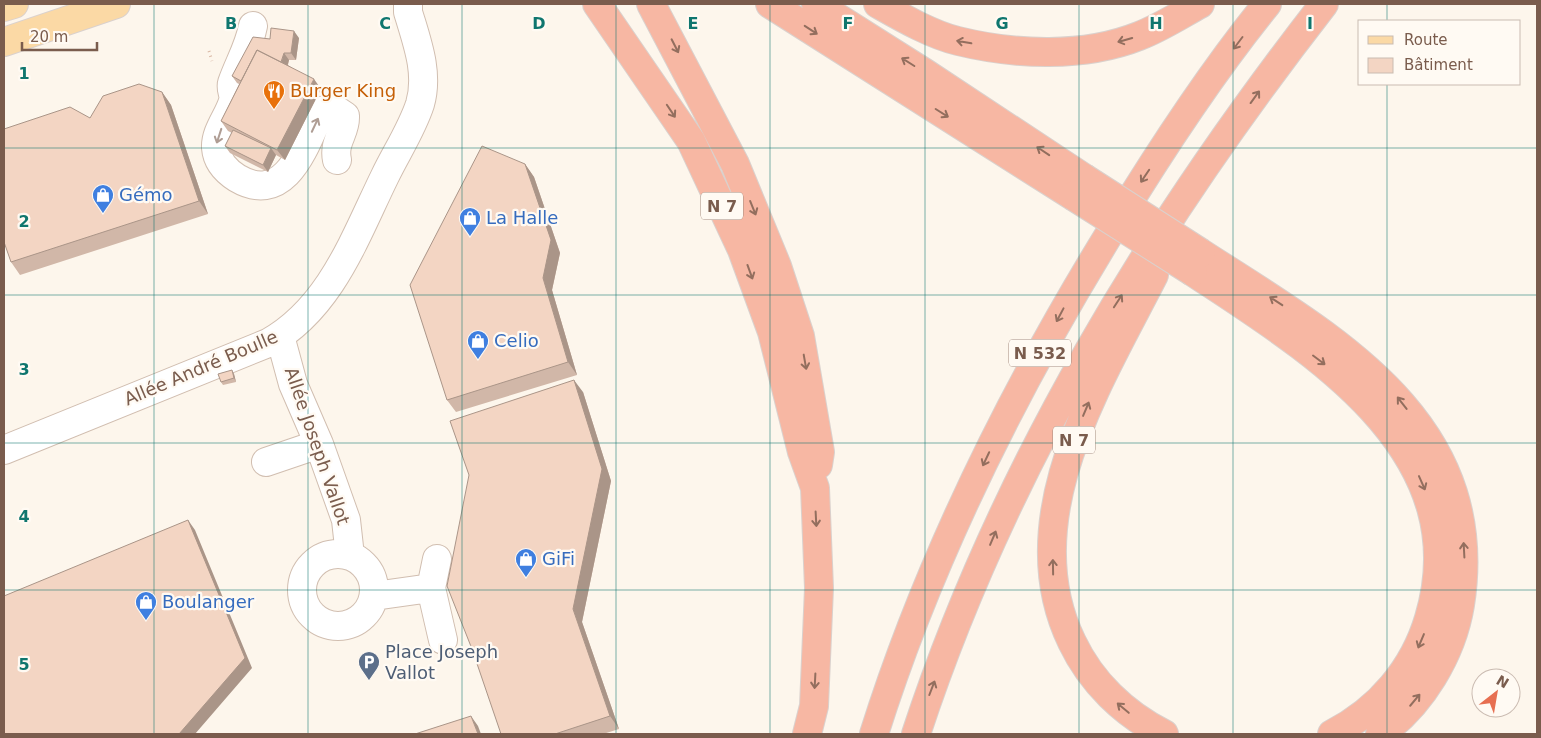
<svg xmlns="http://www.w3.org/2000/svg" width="1541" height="738" font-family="'DejaVu Sans',sans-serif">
	<rect width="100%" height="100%" fill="#fdf6ec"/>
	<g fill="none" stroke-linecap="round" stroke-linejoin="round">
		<!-- minor casing -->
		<g stroke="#d1beb0" stroke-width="30">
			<path id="minor" d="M253,26C249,47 239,63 232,83C230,89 235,95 233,101C229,116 215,131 216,148C217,161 226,171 237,178C286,207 305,145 321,111L333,108L345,116C346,133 333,141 337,160
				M280,336L293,384L319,444L346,520L350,556
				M4,450L268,343C331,308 355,237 385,176C396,153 412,129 420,104C429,73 417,42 408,12V4
				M266,462L319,444
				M302 590a36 36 0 1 1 72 0a36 36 0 1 1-72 0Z
				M437,559L431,588L443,640
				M374,596L431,588"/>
		</g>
		<!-- major casing -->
		<g stroke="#dad1cd" stroke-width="30">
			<path id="major" d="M4,7L14,4
				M4,42L116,4"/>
		</g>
		<!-- highway casing -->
		<g stroke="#dad1cd" stroke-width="30">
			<path id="highway" d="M597,4L691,141L742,250L772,332L802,452L815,488L819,588L814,706L807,734
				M651,4L735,164L777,266L800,336L820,452L818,465
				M770,4L1073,196
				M816,4L925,73L1084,178
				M878,4C901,17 932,35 958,41C1015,55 1084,58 1139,36C1160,28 1180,15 1200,4
				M1201,253C1332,338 1489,421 1460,605C1452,654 1421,706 1380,734
				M1193,272C1311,350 1479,450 1429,618C1414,669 1379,710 1332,734
				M1154,275C1099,383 1012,519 1072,642C1091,682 1124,714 1164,734
				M874,734C930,556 1015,387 1113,228C1160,151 1210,74 1267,4
				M916,734C1004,466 1152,225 1324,4"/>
		</g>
		<!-- path -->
		<path stroke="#d9b8a5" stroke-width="3" stroke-dasharray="1 4" stroke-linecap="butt" d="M209,51L212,61"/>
		<!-- minor -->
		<use href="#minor" stroke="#fff" stroke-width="28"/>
		<!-- major -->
		<use href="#major" stroke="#fbd9a5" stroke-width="28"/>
		<!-- highway -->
		<use href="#highway" stroke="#f7b7a3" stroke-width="28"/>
		<!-- highway-bridge casing -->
		<g stroke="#dad1cd" stroke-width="30" stroke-linecap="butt">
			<path id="highway-bridge" d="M1084,178L1201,253
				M1073,196L1193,272"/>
		</g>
		<!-- highway-bridge -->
		<use href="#highway-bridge" stroke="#f7b7a3" stroke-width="28"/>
	</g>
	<!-- wall -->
	<path fill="#d1b7a8" d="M299,38L296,60H289L288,65L321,89L285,160L276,155L268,172L230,153L225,146L232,133L228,131L221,121L239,84L237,83L232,76L270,39Z
		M162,92L171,105L208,214L20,275L11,262L90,118Z
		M525,164L534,177L560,253L552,290L577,375L456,412L447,400Z
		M234,374L236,382L223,385L221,382Z
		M583,392L611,481L582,622L619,729L603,734H501Z"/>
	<!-- shaded-wall -->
	<path fill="#aa9588" d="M294,31L299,38L296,60L291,53Z
		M284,53L289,60L286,71L281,64Z
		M314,79L321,89L285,160L277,150Z
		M162,92L171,105L208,214L199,201Z
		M271,148L276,155L268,172L263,165Z
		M525,164L534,177L560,253L552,290L577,375L568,362L543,278Z
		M232,370L234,374L236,382L234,378Z
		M574,380L583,392L611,481L582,622L619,729L610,716L573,609Z
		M188,520L195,530L252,668L195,734H179Z
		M471,716L478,726L481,734H478Z"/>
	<!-- building -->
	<path fill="#f3d5c3" stroke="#aa9588" d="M271,28L294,31L291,53H284L281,62L257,50L241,81L232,76L253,37L270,39Z
		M257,50L314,79L277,150L221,121Z
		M139,84L162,92L199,201L11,262L4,242V129L70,107L90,118L103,96Z
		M233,130L271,148L263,165L225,146Z
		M482,146L525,164L551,240L543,278L568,362L447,400L410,285Z
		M232,370L234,378L221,382L218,374Z
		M574,380L602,469L573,609L610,716L555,734H501L472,649L447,586L469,475L450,421Z
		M188,520L245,658L179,734H4V596Z
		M471,716L478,734H415Z"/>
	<!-- one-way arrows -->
	<defs><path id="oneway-shaft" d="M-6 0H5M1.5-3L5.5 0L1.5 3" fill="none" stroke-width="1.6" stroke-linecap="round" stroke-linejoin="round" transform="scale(1.25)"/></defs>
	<g stroke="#936e5e">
		<use href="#oneway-shaft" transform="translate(811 30) rotate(33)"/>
		<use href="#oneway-shaft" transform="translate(1125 40) rotate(164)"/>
		<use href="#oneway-shaft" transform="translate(964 42) rotate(-170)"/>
		<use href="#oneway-shaft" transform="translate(1238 43) rotate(127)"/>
		<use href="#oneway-shaft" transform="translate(675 46) rotate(63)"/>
		<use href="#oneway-shaft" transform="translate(908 62) rotate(-148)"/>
		<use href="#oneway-shaft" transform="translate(1255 97) rotate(-54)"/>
		<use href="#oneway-shaft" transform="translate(671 111) rotate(56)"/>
		<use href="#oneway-shaft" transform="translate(942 113) rotate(32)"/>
		<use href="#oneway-shaft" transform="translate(1043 151) rotate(-146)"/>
		<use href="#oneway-shaft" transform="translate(1145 176) rotate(124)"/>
		<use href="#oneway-shaft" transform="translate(753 208) rotate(68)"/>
		<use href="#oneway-shaft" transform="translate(750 272) rotate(70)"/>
		<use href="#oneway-shaft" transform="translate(1118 301) rotate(-57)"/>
		<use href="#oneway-shaft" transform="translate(1276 301) rotate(-147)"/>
		<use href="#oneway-shaft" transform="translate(1060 315) rotate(118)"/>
		<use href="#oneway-shaft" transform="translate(1319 360) rotate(37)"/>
		<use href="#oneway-shaft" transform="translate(805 362) rotate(80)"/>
		<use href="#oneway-shaft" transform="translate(1402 403) rotate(-128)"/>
		<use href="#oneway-shaft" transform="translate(1086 409) rotate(-67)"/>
		<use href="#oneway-shaft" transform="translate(986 459) rotate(115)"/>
		<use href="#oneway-shaft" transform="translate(1422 483) rotate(66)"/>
		<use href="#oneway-shaft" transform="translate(816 519) rotate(87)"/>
		<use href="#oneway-shaft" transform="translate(993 538) rotate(-67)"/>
		<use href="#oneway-shaft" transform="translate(1464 550) rotate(-93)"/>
		<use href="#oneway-shaft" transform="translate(1053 567) rotate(-91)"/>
		<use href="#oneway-shaft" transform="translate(1421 641) rotate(113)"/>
		<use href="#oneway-shaft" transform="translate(815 681) rotate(93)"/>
		<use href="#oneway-shaft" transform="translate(932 688) rotate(-69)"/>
		<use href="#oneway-shaft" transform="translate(1415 700) rotate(-50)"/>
		<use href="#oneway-shaft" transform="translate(1123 708) rotate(-140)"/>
	</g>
	<g stroke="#af9d94">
		<use href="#oneway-shaft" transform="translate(315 125) rotate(-65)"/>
		<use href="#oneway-shaft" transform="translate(219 136) rotate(108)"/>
	</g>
	<!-- grid -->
	<path fill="none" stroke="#0f766e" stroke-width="1" stroke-opacity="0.55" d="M154,4V734M308,4V734M462,4V734M616,4V734M770,4V734M925,4V734M1079,4V734M1233,4V734M1387,4V21M1387,84V734M4,148H1537M4,295H1537M4,443H1537M4,590H1537"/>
	<!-- icons -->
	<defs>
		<g id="restaurant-pin" transform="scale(1.125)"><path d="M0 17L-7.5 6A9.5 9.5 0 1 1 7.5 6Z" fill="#e8710a" stroke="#fffaf3"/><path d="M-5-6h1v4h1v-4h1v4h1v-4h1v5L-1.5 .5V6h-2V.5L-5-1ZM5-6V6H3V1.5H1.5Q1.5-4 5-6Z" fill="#fff"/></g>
		<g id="shop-pin" transform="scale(1.125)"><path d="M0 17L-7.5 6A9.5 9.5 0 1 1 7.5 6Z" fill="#3f7fe0" stroke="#fffaf3"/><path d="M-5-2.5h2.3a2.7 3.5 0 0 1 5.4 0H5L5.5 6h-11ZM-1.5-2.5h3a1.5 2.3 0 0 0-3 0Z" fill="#fff"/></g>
		<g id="parking-pin" transform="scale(1.125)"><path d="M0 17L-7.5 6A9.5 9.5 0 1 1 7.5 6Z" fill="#5c6f8a" stroke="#fffaf3"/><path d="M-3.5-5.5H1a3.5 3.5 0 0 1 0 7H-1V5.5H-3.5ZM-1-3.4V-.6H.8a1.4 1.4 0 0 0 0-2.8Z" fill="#fff"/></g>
	</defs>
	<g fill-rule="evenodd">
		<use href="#restaurant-pin" x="274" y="91"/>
		<use href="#shop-pin" x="103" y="195"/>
		<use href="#shop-pin" x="470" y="218"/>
		<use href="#shop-pin" x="478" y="341"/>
		<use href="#shop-pin" x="526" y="559"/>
		<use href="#shop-pin" x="146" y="602"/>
		<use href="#parking-pin" x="369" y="662"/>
	</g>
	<g text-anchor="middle" stroke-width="4.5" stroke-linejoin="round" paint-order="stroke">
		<!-- shield labels -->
		<g fill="#fffaf3" stroke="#a28b7f" stroke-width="1">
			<rect x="701" y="192.5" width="42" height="27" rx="4"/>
			<rect x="1009" y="339.5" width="62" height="27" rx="4"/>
			<rect x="1053" y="426.5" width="42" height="27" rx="4"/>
		</g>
		<g font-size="16" font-weight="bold" fill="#7a5c4d">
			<text x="722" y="212">N 7</text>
			<text x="1040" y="359">N 532</text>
			<text x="1074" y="446">N 7</text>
		</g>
		<!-- food labels -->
		<g font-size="18" fill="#c56008" stroke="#fffaf3" text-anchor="start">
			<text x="290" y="97">Burger King</text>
		</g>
		<!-- shop labels -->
		<g font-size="18" fill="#366cbe" stroke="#fffaf3" text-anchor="start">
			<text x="119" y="201">Gémo</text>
			<text x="486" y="224">La Halle</text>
			<text x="494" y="347">Celio</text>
			<text x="542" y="565">GiFi</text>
			<text x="162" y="608">Boulanger</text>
		</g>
		<!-- street labels -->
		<g font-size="18" fill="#7a5c4d" stroke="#fffaf3">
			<text transform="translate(201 368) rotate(-23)" y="6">Allée André Boulle</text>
			<text transform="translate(317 446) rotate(71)" y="6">Allée Joseph Vallot</text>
		</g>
		<!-- service labels -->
		<g font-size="18" fill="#4e5e75" stroke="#fffaf3" text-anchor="start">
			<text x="385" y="658">Place Joseph<tspan x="385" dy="21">Vallot</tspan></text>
		</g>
	</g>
	<g font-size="16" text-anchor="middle" font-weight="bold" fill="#0f766e" stroke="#fffaf3" stroke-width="4.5" stroke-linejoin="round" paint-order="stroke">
		<text x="231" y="29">B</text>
		<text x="385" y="29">C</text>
		<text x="539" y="29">D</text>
		<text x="693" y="29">E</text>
		<text x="848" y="29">F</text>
		<text x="1002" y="29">G</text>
		<text x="1156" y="29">H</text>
		<text x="1310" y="29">I</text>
		<text x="24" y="79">1</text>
		<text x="24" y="227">2</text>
		<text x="24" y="375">3</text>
		<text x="24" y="522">4</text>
		<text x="24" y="670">5</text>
	</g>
	<!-- border -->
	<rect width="1541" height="738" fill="none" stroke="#7a5c4d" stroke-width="10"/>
	<!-- legend -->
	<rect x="1358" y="20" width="162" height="65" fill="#fffaf3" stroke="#cabbb1"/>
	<rect x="1368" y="36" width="25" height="8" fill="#fbd9a5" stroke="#cabbb1"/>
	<text x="1404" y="45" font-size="15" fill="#7a5c4d">Route</text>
	<rect x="1368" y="58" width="25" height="15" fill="#f3d5c3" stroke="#cabbb1"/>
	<text x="1404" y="70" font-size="15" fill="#7a5c4d">Bâtiment</text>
	<!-- north arrow -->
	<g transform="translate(1496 693) rotate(31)"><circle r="24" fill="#fffaf3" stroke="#cabbb1"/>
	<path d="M0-4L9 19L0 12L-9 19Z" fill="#e76f51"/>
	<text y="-8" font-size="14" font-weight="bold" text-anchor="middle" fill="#7a5c4d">N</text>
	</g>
	<!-- scale -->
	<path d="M22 42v8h75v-8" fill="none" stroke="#7a5c4d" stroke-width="2.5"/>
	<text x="30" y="42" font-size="15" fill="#7a5c4d" stroke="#fffaf3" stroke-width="4" paint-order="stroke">20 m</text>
</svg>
